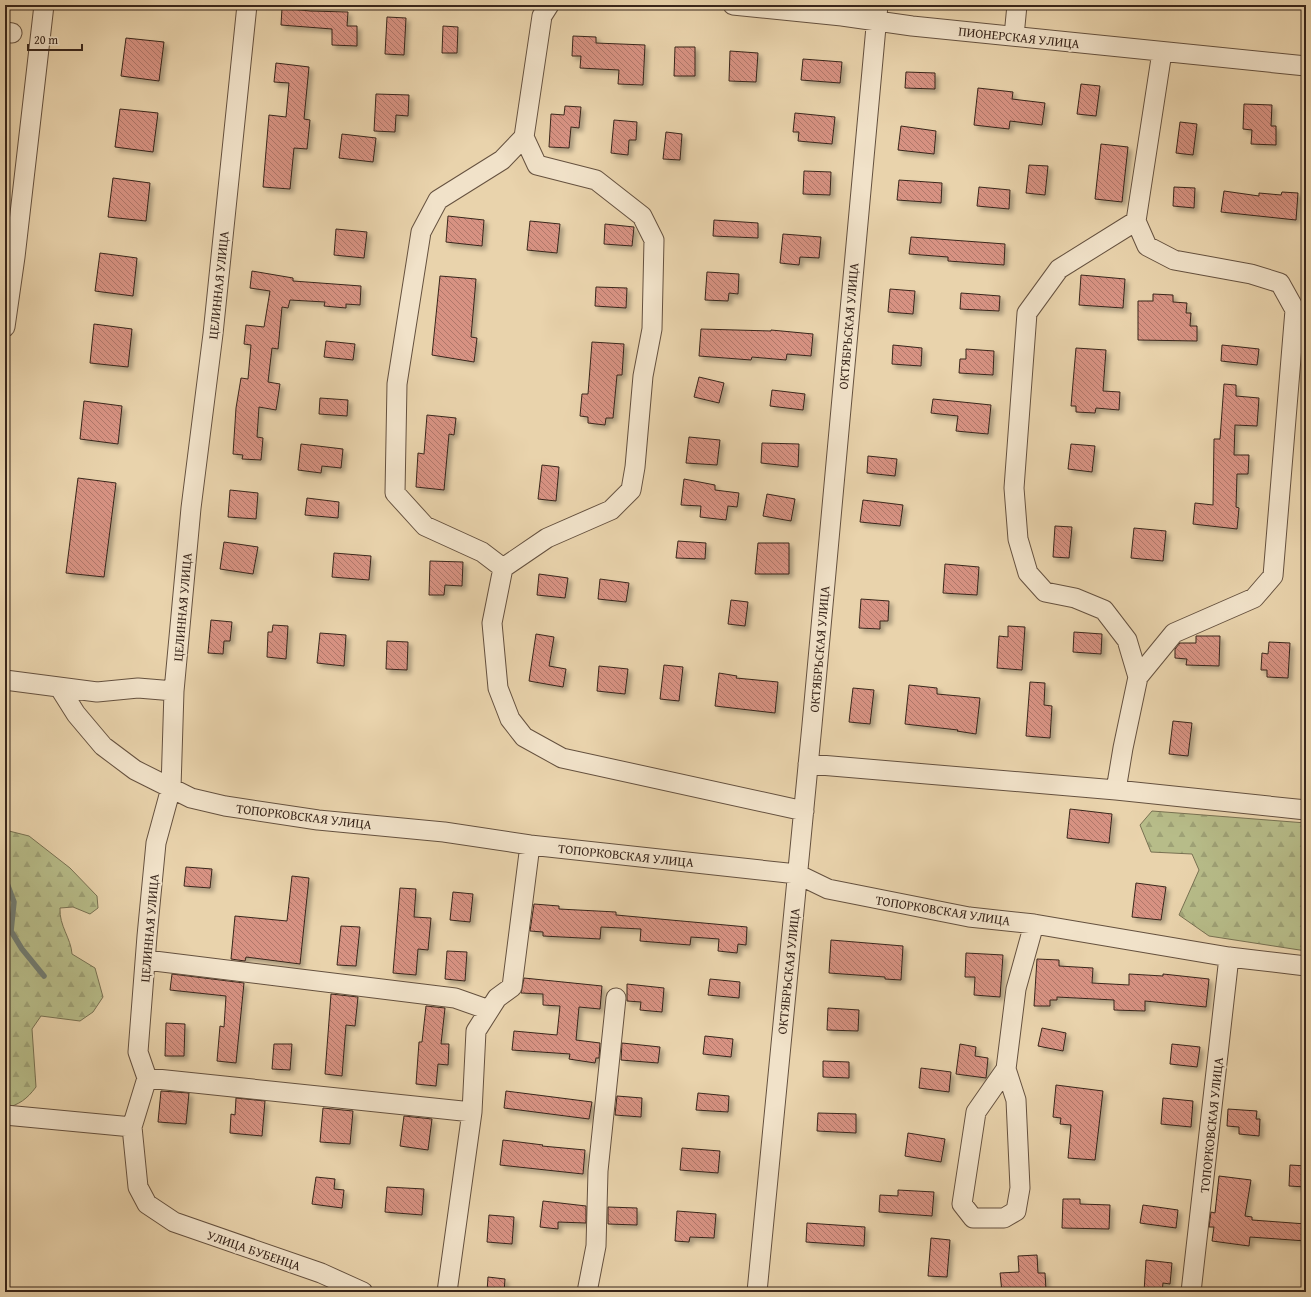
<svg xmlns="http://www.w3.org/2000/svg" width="1311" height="1297" font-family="'Gentium Book Plus',serif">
	<defs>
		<pattern id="forest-firs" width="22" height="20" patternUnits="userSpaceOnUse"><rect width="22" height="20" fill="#b7bc89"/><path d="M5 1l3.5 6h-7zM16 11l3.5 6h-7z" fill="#9ea176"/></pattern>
		<pattern id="building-back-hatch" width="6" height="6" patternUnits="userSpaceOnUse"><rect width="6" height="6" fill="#d79282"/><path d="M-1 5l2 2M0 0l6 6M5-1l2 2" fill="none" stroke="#af776a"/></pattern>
		<filter id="shadow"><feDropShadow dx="3.5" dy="3.5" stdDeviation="2" flood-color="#0004"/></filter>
	</defs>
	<rect width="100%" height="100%" fill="#e9d3ac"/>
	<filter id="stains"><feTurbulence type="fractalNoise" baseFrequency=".005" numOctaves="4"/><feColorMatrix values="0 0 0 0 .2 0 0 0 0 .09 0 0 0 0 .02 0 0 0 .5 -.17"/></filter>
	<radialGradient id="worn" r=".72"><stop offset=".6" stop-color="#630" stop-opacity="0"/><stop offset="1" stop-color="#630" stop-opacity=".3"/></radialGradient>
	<!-- forest -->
	<path fill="url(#forest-firs)" stroke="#787152" d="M1152,811L1306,823V951L1209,936L1179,915L1199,870L1192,854L1151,852L1140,825Z
		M5,830L29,836L70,868L97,896L98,908L90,914L73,907L60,908C59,926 71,938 72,954L95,968L103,997L93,1012L80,1021L41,1016L32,1029L36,1087C27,1099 19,1105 5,1108Z"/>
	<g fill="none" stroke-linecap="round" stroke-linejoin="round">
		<!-- stream -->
		<path stroke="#717d73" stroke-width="5.5" d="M5,878L14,902L11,931L22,949L44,976"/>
	</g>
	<!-- building -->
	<path fill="url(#building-back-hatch)" stroke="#39261b" filter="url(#shadow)" d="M282,8L310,11L348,12L347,26H357V46L332,45V29L281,25Z
		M387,17L406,18L404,55L385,54Z
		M443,26L458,27L457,53H442Z
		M573,36L596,37V43L645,45L643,85L618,84L619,70L580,68L581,56H572Z
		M126,38L164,42L159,81L121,76Z
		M675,47H695V76H674Z
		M730,51L758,53L756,82L729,81Z
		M803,59L842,62L840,83L801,80Z
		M276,63L309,67L304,119L310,120L307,149L294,148L290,189L263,187L269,115L286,117L289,83L274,82Z
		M906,72L935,73V89L905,88Z
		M1081,84L1100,86L1096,116L1077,114Z
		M978,88L1013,92L1012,99L1045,103L1042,125L1010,121L1009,129L974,125Z
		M376,94L409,95L408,116L396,115L395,132L374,131Z
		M1244,104L1272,105L1271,126H1276V145L1251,144L1252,130L1243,129Z
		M565,106L581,107L579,128L571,127L569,148L549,147L551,114L564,115Z
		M120,109L158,113L153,152L115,147Z
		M795,113L835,117L832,144L798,141L799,132H793Z
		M614,120L637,122L636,140H629L628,155L611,153Z
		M1180,122L1197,124L1193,155L1176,153Z
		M901,126L936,131L934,154L898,150Z
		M666,132L682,134L680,160L663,159Z
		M342,134L376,138L373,162L339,158Z
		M1101,144L1128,147L1122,202L1095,199Z
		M1029,165L1048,166L1045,195L1026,193Z
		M804,171L831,172L830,195L803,194Z
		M113,178L150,183L146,221L108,217Z
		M899,180L942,183L941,203L897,200Z
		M979,187L1010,190L1009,209L977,206Z
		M1174,187L1195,188L1194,208L1173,206Z
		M1224,191L1259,196V193L1281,195L1282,192L1298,193L1296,220L1221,212Z
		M448,216L484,220L482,246L446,242Z
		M714,220L758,223V238L713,236Z
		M530,221L560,224L557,253L527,250Z
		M605,224L634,227L632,246L604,244Z
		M336,229L367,232L364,258L334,255Z
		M783,234L821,237L819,258L800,257L799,265L780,263Z
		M911,237L1005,244L1004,265L948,261V257L909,254Z
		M100,253L137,258L133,296L95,291Z
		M252,271L293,278V281L361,286L360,305L346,304V308L324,306L325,302L290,300L288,308L282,307L278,349L272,348L268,382L280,384L276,410L259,407L257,437L263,438L261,460L242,459L243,455L233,454L236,408L241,378L248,379L251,345L244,344L246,325L264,327L270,291L250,288Z
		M707,272L739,274L738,294L729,293L728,301L705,300Z
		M1081,275L1125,279L1123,308L1079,305Z
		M440,276L476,279L471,337L477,338L474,362L432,355Z
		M596,287L627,288L626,308L595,306Z
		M890,289L915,291L913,314L888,312Z
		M961,293L1000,296L999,311L960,309Z
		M1153,294L1173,295V302L1187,303L1186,313H1191L1190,326H1197V341L1138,340V301H1153Z
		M94,324L132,329L128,367L90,363Z
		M701,329L771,331V330L813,334L811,356L787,354L786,360L752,357L751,360L699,356Z
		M326,341L355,344L353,360L324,357Z
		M592,342L624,344L622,375H617L613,418H606L605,425L588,423V417L580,416L582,394H588Z
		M893,345L922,348L921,366L892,364Z
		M1222,345L1259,349L1257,365L1221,361Z
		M1076,348L1106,350L1103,391L1120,392L1119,410L1096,408L1095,413L1076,412V406H1071Z
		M966,349L994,351L993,375L959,373L960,359H966Z
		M699,377L724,383L719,403L694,397Z
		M1224,384L1236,385V396L1259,398L1257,426L1235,425L1234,455H1249L1248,474H1237L1236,507L1239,508L1237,529L1193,524L1195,503L1213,505L1214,439H1220Z
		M772,390L805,394L803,410L770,406Z
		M320,398L348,400L347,416L319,414Z
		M933,399L991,405L988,434L956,431L958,416L931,413Z
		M84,401L122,406L118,444L80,439Z
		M427,415L456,418L454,435L449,434L444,490L416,487L418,453L424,454Z
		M689,437L720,440L717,465L686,463Z
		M762,443L799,444L798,467L761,463Z
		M301,444L343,449L341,468L322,466L321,473L298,470Z
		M1071,444L1095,446L1092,472L1068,469Z
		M868,456L897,459L895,476L867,473Z
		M542,465L559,467L556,501L538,499Z
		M78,478L116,483L104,577L66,573Z
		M684,479L715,485V490L739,493L737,507L728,506L726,520L700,517L701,506L681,505Z
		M230,490L258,493L256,519L228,517Z
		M767,494L795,499L791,521L763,516Z
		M307,498L339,502L338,518L305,515Z
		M863,500L903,505L900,526L860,522Z
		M1055,526L1072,527L1069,558L1053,557Z
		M1134,528L1166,531L1163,561L1131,558Z
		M678,541L706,543L705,559L676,558Z
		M224,542L258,547L253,574L220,569Z
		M758,543H789V574H755Z
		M334,553L371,556L369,580L332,577Z
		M430,561L463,562L462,586L445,585L444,595H429Z
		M945,564L979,567L977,595L943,593Z
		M539,574L568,578L565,598L537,595Z
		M600,579L629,583L626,602L598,599Z
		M861,599L889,601L888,621H880V629L859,628Z
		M731,600L748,602L745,626L728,624Z
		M211,620L232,622L230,641H224L223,654L208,653Z
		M273,625L288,626L286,659L267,657L268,632H272Z
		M1008,626L1025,627L1022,670L997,668L999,636L1008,637Z
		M1074,632L1102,634L1101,654L1073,652Z
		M320,633L346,635L344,666L317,663Z
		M536,634L554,637L549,666L566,669L563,687L529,681Z
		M1196,636H1220L1219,666L1186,665L1187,659L1175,658V649L1180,643H1196Z
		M387,641L408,642L407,670L386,669Z
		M1269,642L1290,643L1288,678L1267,677V670H1261L1262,653L1268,654Z
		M664,665L683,667L679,701L660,699Z
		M599,666L628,669L625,694L597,691Z
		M719,673L737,676L736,678L778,682L775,713L715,706Z
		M1030,682L1045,683L1044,705L1052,706L1050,738L1026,736Z
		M909,685L937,688V694L980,698L976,734L957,731L958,730L905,724Z
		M853,688L874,690L870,724L849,722Z
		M1173,721L1192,723L1188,756L1169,754Z
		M1070,809L1112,814L1109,843L1067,838Z
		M186,867L212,869L210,888L184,886Z
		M292,876L309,878L300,964L246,957L245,961L231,959L235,916L287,921Z
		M1136,883L1166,887L1161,920L1132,917Z
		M400,888L416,889L414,917L431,918L428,950L418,949L416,975L393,973Z
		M453,892L473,894L470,922L450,920Z
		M534,904L559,906V909L616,912V915L747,927L746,945L738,944L737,953L718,951L719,939L691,937L690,945L640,941L641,929L601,927L600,939L543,936V932L530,931Z
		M341,926L360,927L356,966L337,965Z
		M831,940L903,946L901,980L885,979V977L829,973Z
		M447,951L467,952L465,981L445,979Z
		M966,953L1003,955L1000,997L974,995L975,977H965Z
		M1037,959L1059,960V966L1093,968L1092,983L1129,985V974L1163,976V974L1209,979L1206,1007L1145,1001V1011L1114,1010V1000L1057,997V1000H1050V1006H1034Z
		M172,974L244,983L236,1063L217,1061L220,1026L224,1027L226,996L170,990Z
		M524,978L602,986L600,1009L579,1007L576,1040L600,1043L599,1058H596L595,1063L569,1059L570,1054L512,1050L514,1031L557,1035L560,1006L543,1005V994L521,993Z
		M710,979L740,982L739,998L708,995Z
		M627,984L664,988L662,1012L640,1010L641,1002L627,1001Z
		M331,994L358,997L355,1026L346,1025L342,1076L325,1074Z
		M426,1006L445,1008L441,1044H449L448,1065L438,1064L436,1086L416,1084L419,1042H422Z
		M828,1008L859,1010L858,1031L827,1030Z
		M166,1023L185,1024L184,1056H165Z
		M1042,1028L1066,1033L1063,1051L1038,1046Z
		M705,1036L733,1039L731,1057L703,1054Z
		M622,1043L660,1047L658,1063L621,1060Z
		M274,1044H292L290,1070L272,1069Z
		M960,1044L976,1047L975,1056L988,1058L986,1078L956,1074Z
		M1172,1044L1200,1047L1197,1067L1170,1064Z
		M823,1061L849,1062V1078L823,1077Z
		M921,1068L951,1072L949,1092L919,1088Z
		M1056,1085L1103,1091L1095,1160L1068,1158L1071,1125L1060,1124L1061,1118L1053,1117Z
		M161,1091L189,1093L186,1124L158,1122Z
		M506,1091L592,1102L589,1119L504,1108Z
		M698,1093L729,1096L728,1112L696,1110Z
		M617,1096L642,1098L641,1117L615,1115Z
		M236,1098L265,1101L262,1136L230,1133L231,1114L235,1115Z
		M1163,1098L1193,1101L1191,1127L1161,1124Z
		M323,1108L353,1111L350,1144L320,1142Z
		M1228,1109L1257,1111L1256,1119H1260L1259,1136L1239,1134V1127L1227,1126Z
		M818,1113L856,1114V1133L817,1131Z
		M404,1116L432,1119L428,1150L400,1146Z
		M908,1133L945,1139L941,1162L905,1156Z
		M503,1140L543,1145L542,1146L585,1150L583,1174L500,1165Z
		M682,1148L720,1151L718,1173L680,1170Z
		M1290,1165L1306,1166V1187L1289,1186Z
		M1219,1176L1251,1180L1245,1216L1252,1217V1220L1306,1224V1241L1250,1237L1249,1246L1212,1241L1214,1227H1209L1211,1212L1215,1213Z
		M316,1177L335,1179L334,1189L344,1190L342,1208L312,1204Z
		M387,1187L424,1189L422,1215L385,1212Z
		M898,1190L934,1192L932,1216L879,1212L880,1195L898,1196Z
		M1063,1199H1080V1204L1110,1205L1109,1229L1062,1228Z
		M543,1201L586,1206V1223L558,1222V1229L540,1227Z
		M1143,1205L1178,1210L1176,1228L1140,1223Z
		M608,1207L637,1208V1225L608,1224Z
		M677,1211L716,1214L714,1238L690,1237L689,1242L675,1241Z
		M489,1215L514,1217L512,1244L487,1242Z
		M807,1223L865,1227L864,1246L806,1242Z
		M931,1238L950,1240L947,1277L928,1276Z
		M1037,1255L1038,1273H1045L1046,1290L1002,1292L1000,1273L1019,1272L1018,1256Z
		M1146,1260L1172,1263L1170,1284L1163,1283L1162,1292H1144Z
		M488,1277L505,1279L504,1292H487Z"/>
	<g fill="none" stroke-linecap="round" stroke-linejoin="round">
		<!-- minor casing -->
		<g stroke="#65513f" stroke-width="21">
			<path id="minor" d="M247,5L213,334L191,508L174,691L171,788L156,843L147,936L138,1052L147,1078L132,1127L138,1187L147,1204L174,1222L321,1273L363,1292
				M733,5L842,16L912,26L1306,66
				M5,32L12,33
				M1014,36L1017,5
				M524,137L537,165L596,180L642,216L654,240L652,329L643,376L635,467L631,490L611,510L547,538L503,568L492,623L498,688L510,719L524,737L562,758L804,811
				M5,327L15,257L44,5
				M503,568L482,552L425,526L395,493L397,384L421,232L438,200L502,160L524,137L542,16L549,5
				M1138,677L1174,633L1254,598L1273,576L1295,310L1280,283L1251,274L1174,260L1147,246L1136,221L1162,52
				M5,680L97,692L138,688L174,691
				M59,687L76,714L103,746L135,770L191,798L225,806L318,820L444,832L530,845L797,874L828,889L969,917L1034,924L1229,957L1306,966
				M808,764L1116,790L1306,810
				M1116,790L1123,748L1138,677L1127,640L1104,610L1075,598L1045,592L1028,573L1018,539L1014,488L1027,313L1059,269L1136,221
				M146,960L455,998L489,1010
				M1006,1069L976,1112L962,1204L973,1218H1004L1016,1211L1020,1188L1016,1100L1006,1069L1016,989L1034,924
				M147,1078L472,1112
				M5,1115L132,1127
				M447,1292L472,1112L476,1031L497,998L512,987L530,845
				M587,1292L596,1246L598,1171L616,998
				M757,1292L812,725L878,5
				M1191,1292L1229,957"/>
		</g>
		<!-- minor -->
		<use href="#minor" stroke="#f1e2c9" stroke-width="19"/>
	</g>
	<g text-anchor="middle" stroke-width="4" stroke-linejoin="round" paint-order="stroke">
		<!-- street labels -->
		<g font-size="13" fill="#39261b" stroke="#f1e2c9">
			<text transform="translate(1019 37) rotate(6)" y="5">ПИОНЕРСКАЯ УЛИЦА</text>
			<text transform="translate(218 285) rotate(-84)" y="5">ЦЕЛИННАЯ УЛИЦА</text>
			<text transform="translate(848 326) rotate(-85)" y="5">ОКТЯБРЬСКАЯ УЛИЦА</text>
			<text transform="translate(182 607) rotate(-85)" y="5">ЦЕЛИННАЯ УЛИЦА</text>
			<text transform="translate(819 649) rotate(-85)" y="5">ОКТЯБРЬСКАЯ УЛИЦА</text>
			<text transform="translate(304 816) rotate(7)" y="5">ТОПОРКОВСКАЯ УЛИЦА</text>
			<text transform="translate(626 855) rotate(6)" y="5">ТОПОРКОВСКАЯ УЛИЦА</text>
			<text transform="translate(943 910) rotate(9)" y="5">ТОПОРКОВСКАЯ УЛИЦА</text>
			<text transform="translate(149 928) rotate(-85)" y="5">ЦЕЛИННАЯ УЛИЦА</text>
			<text transform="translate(788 971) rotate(-84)" y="5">ОКТЯБРЬСКАЯ УЛИЦА</text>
			<text transform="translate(1211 1125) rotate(-84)" y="5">ТОПОРКОВСКАЯ УЛИЦА</text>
			<text transform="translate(254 1250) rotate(19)" y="5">УЛИЦА БУБЕНЦА</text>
		</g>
	</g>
	<!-- margin -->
	<rect width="1311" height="1297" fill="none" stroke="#e9d3ac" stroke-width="20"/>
	<rect x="6" y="6" width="1299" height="1285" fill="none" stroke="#39261b" stroke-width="2"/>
	<rect x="10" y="10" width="1291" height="1277" fill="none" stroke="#39261b"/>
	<!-- scale -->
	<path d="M28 44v6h54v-6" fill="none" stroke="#39261b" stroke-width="2"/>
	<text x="34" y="44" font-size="12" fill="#39261b" stroke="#f1e2c9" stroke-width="3" paint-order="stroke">20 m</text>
	<rect width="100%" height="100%" filter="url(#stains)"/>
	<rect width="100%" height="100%" fill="url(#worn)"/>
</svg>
